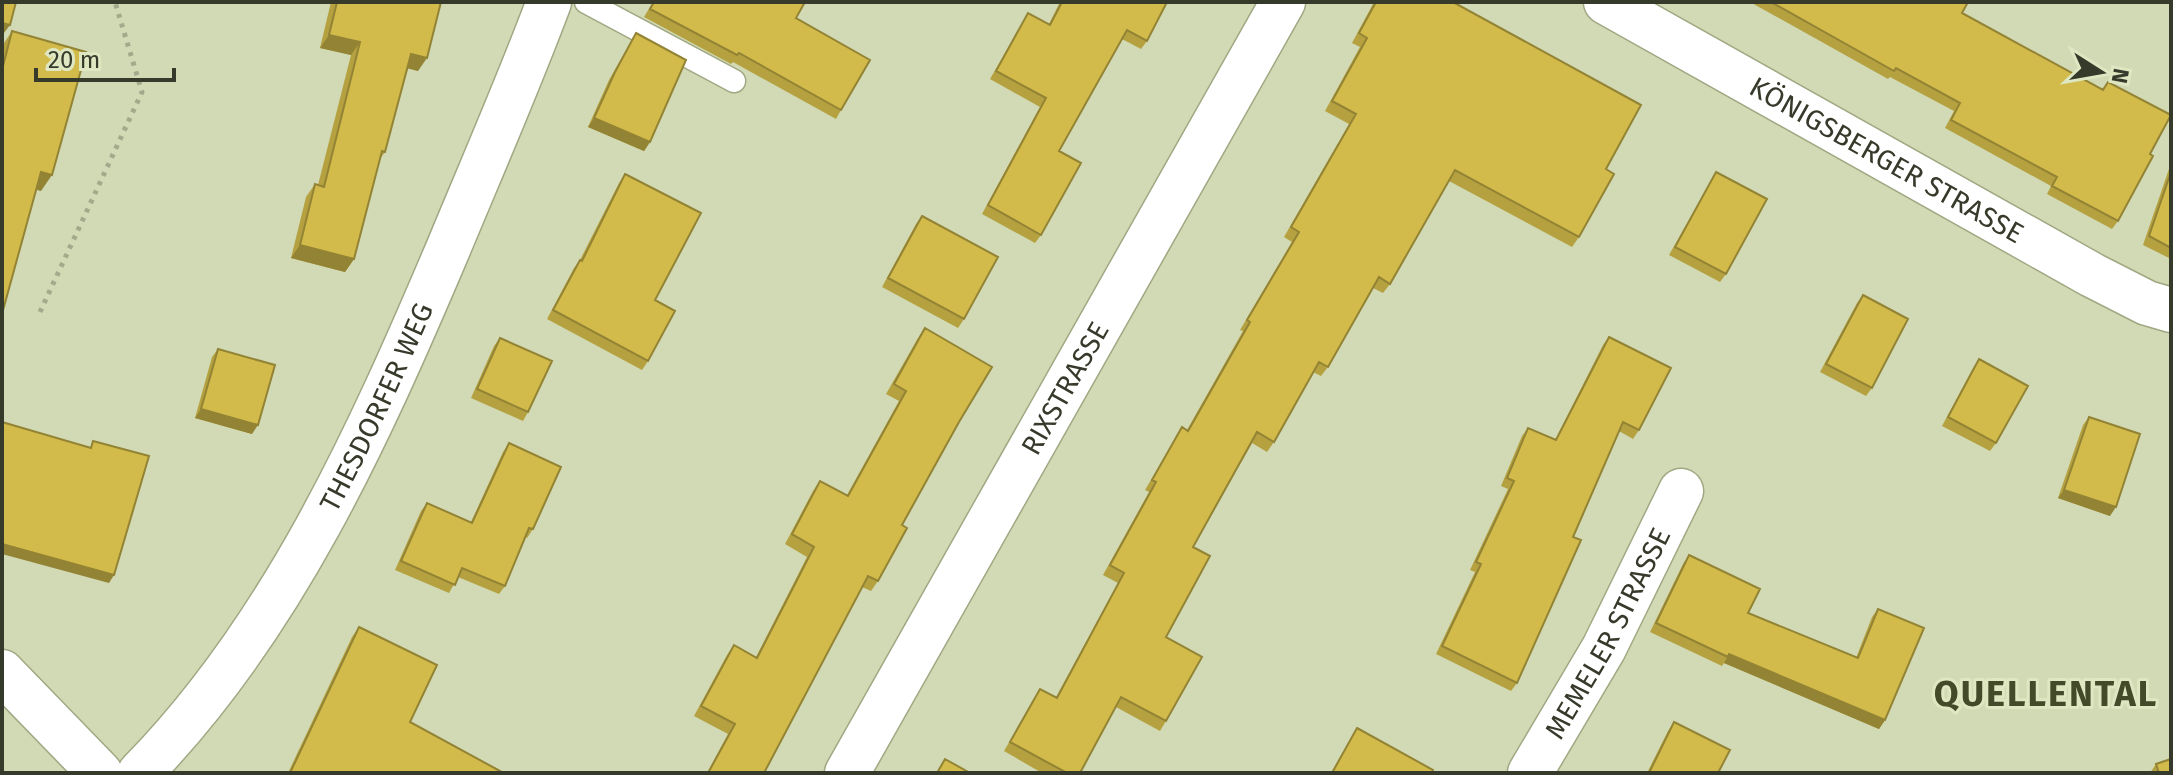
<svg xmlns="http://www.w3.org/2000/svg" width="2173" height="775" font-family="'Fira Sans',sans-serif">
	<rect width="100%" height="100%" fill="#d1dab4"/>
	<g fill="none" stroke-linecap="round" stroke-linejoin="round">
		<!-- lane casing -->
		<g stroke="#a0a883" stroke-width="25">
			<path id="lane" d="M586,2L734,81"/>
		</g>
		<!-- street casing -->
		<g stroke="#a0a883" stroke-width="47">
			<g id="street">
				<path id="s1" d="M1606,2L2092,275L2147,303L2171,310"/>
				<path d="M2,672L100,773"/>
				<path id="s2" d="M847,773L1283,2"/>
				<path id="s3" d="M1530,773L1604,648L1681,491"/>
			</g>
		</g>
		<!-- secondary casing -->
		<g stroke="#a0a883" stroke-width="47">
			<g id="secondary">
				<path id="s4" d="M140,773C283,627 369,435 448,249C482,167 518,85 549,2"/>
			</g>
		</g>
		<!-- path -->
		<path stroke="#a2aa8b" stroke-width="5" stroke-dasharray="4 6" stroke-linecap="butt" d="M40,312L142,92L115,2"/>
		<!-- lane -->
		<use href="#lane" stroke="#fff" stroke-width="22"/>
		<!-- street -->
		<use href="#street" stroke="#fff" stroke-width="44"/>
		<!-- secondary -->
		<use href="#secondary" stroke="#fff" stroke-width="44"/>
	</g>
	<!-- wall -->
	<path fill="#b5a140" d="M331,2H441L418,71L408,68L385,152L380,159L354,259L345,272L291,258L306,197L315,184L318,185L351,55L320,48Z
		M653,2H805L796,18L841,110L836,119L733,62L731,64L644,17Z
		M1060,2H1167L1147,41L1141,49L1122,39L1059,151L1041,235L1035,243L982,214L1040,107L990,79L1028,13L1049,24Z
		M1374,2H1453L1606,169L1579,237L1572,247L1449,181L1390,284L1383,293L1373,288L1328,367L1321,376L1313,372L1274,442L1267,452L1252,443L1193,547L1166,637V721L1160,731L1116,707L1080,773H1042L1004,751L1040,689L1056,697L1118,583L1103,575L1149,492L1145,490L1182,427L1187,430L1243,331L1240,330L1292,242L1284,237L1349,124L1325,111L1360,47L1352,43Z
		M1750,2H1968L1962,13L2102,89L2108,82L2150,154L2118,221L2112,229L2047,194L2051,186L1945,128L1954,111L1890,77L1888,79Z
		M12,31L41,191L36,189L2,314V46Z
		M636,33L650,142L644,151L588,127L609,80Z
		M2171,163V259L2143,245Z
		M1716,172L1726,274L1720,282L1669,255Z
		M625,174L655,300L648,361L642,370L547,319L574,268L580,260L619,183Z
		M922,216L964,319L958,328L882,287L916,224Z
		M1863,295L1872,388L1866,396L1820,372L1857,303Z
		M925,328L959,422L902,525L878,581L871,591L862,587L764,773H707L728,734L694,716L727,655L734,645L756,657L807,557L785,544L813,491L820,481L847,495L899,401L886,394L918,338Z
		M1609,337L1639,430L1633,439L1619,431L1573,537L1517,683L1511,691L1436,654L1475,572L1470,570L1508,489L1501,486L1522,436L1528,428L1555,440L1603,345Z
		M500,338L528,412L523,421L471,398L494,346Z
		M218,349L252,434L195,418L212,357Z
		M1979,359L1996,443L1990,451L1942,426L1973,368Z
		M2089,417L2110,516L2058,498L2083,425Z
		M509,443L533,529L527,538L525,537L505,586L499,594L458,577L449,593L395,570L421,511L427,503L471,522L503,452Z
		M1689,555L1748,613L1856,658L1872,617L1878,609L1885,720L1879,729L1724,663L1722,666L1650,632L1683,564Z
		M359,627L410,722L499,773H288L352,637Z
		M1674,722L1718,773H1647L1668,731Z
		M1357,728L1432,773H1331Z
		M2156,764L2171,773H2150Z"/>
	<!-- shaded-wall -->
	<path fill="#938334" d="M2,23L10,25L4,33H2Z
		M329,35L360,42L351,55L320,48Z
		M411,54L427,58L418,71L402,67Z
		M594,118L650,142L644,151L588,127Z
		M41,172L52,175L41,191L30,188Z
		M300,245L354,259L345,272L291,258Z
		M201,409L258,425L252,434L195,418Z
		M2064,490L2116,507L2110,516L2058,498Z
		M2,544L114,575L109,583L2,554Z
		M1729,654L1885,720L1879,729L1724,663Z"/>
	<!-- building -->
	<path fill="#d2bb4a" stroke="#938334" stroke-width="2" d="M2,2H16L10,25L2,23Z
		M337,2H441L427,58L411,54L385,152L382,151L354,259L300,245L315,184L324,187L360,42L329,35Z
		M654,2H805L796,18L870,60L841,110L739,53L737,55L650,9Z
		M1062,2H1167L1147,41L1127,30L1059,151L1081,163L1041,235L988,205L1046,98L996,71L1028,13L1050,25Z
		M1376,2H1453L1641,105L1606,169L1614,174L1579,237L1455,170L1390,284L1379,277L1328,367L1319,362L1274,442L1257,432L1193,547L1210,556L1166,637L1202,657L1166,721L1121,697L1080,773H1067L1010,742L1040,689L1057,698L1124,573L1110,565L1156,482L1152,480L1182,427L1188,431L1250,322L1247,320L1299,232L1291,227L1356,114L1332,101L1367,38L1359,33Z
		M1771,2H1968L1962,13L2103,90L2108,82L2171,115L2150,154L2153,156L2118,221L2052,186L2057,177L1951,120L1960,103L1896,68L1894,71Z
		M12,31L86,52L52,175L41,172L2,314V70Z
		M636,33L686,60L650,142L594,118L615,72Z
		M1716,172L1767,199L1726,274L1675,247Z
		M2171,172V248L2149,236Z
		M625,174L701,213L655,300L675,311L648,361L553,310L580,260L582,261Z
		M922,216L998,257L964,319L888,278Z
		M1863,295L1908,319L1872,388L1826,364Z
		M925,328L992,367L959,422L902,525L907,528L878,581L868,576L764,773H708L735,724L701,706L734,645L757,658L814,547L792,534L820,481L848,496L906,391L894,384Z
		M1609,337L1671,368L1639,430L1623,422L1573,537L1581,540L1517,683L1442,646L1481,564L1476,562L1514,481L1507,478L1528,428L1556,440Z
		M500,338L552,361L528,412L477,389Z
		M218,349L275,365L258,425L201,409Z
		M1979,359L2028,386L1996,443L1948,417Z
		M2089,417L2140,434L2116,507L2064,490Z
		M2,422L91,448L93,441L149,456L114,575L2,544Z
		M509,443L561,467L533,529L529,528L505,586L462,568L455,585L401,561L427,503L472,523Z
		M1689,555L1760,589L1748,613L1858,658L1878,609L1924,628L1885,720L1729,654L1728,657L1656,623Z
		M359,627L437,665L410,722L500,771L499,773H290Z
		M1674,722L1730,750L1718,773H1649Z
		M1357,728L1433,770L1432,773H1332Z
		M945,759L970,773H937Z
		M2171,759V773H2159L2156,764Z"/>
	<g text-anchor="middle" stroke-width="6" stroke-linejoin="round" paint-order="stroke">
		<!-- street labels -->
		<g font-size="28" fill="#363a2a" stroke="#dee7c1">
			<text dy="10" stroke="none"><textPath href="#s1" startOffset="322">KÖNIGSBERGER STRASSE</textPath></text>
			<text dy="10" stroke="none"><textPath href="#s2" startOffset="442">RIXSTRASSE</textPath></text>
			<text dy="10" stroke="none"><textPath href="#s4" startOffset="438">THESDORFER WEG</textPath></text>
			<text dy="10" stroke="none"><textPath href="#s3" startOffset="160">MEMELER STRASSE</textPath></text>
		</g>
		<!-- district labels -->
		<g font-size="36" font-weight="bold" letter-spacing="2" fill="#434a29" stroke="#dee7c1">
			<text x="2046" y="706">QUELLENTAL</text>
		</g>
	</g>
	<!-- border -->
	<rect width="2173" height="775" fill="none" stroke="#363a2a" stroke-width="8"/>
	<!-- north arrow -->
	<g transform="translate(2101 72) rotate(101)" stroke="#dee7c1" stroke-width="6" paint-order="stroke">
	<path d="M0-6L14 30L0 20L-14 30Z" fill="#363a2a"/>
	<text y="-12" font-size="22" font-weight="bold" text-anchor="middle" fill="#363a2a">N</text>
	</g>
	<!-- scale -->
	<path d="M36 68v12h138v-12" fill="none" stroke="#363a2a" stroke-width="4"/>
	<text x="48" y="68" font-size="24" fill="#363a2a" stroke="#dee7c1" stroke-width="6" paint-order="stroke">20 m</text>
</svg>
